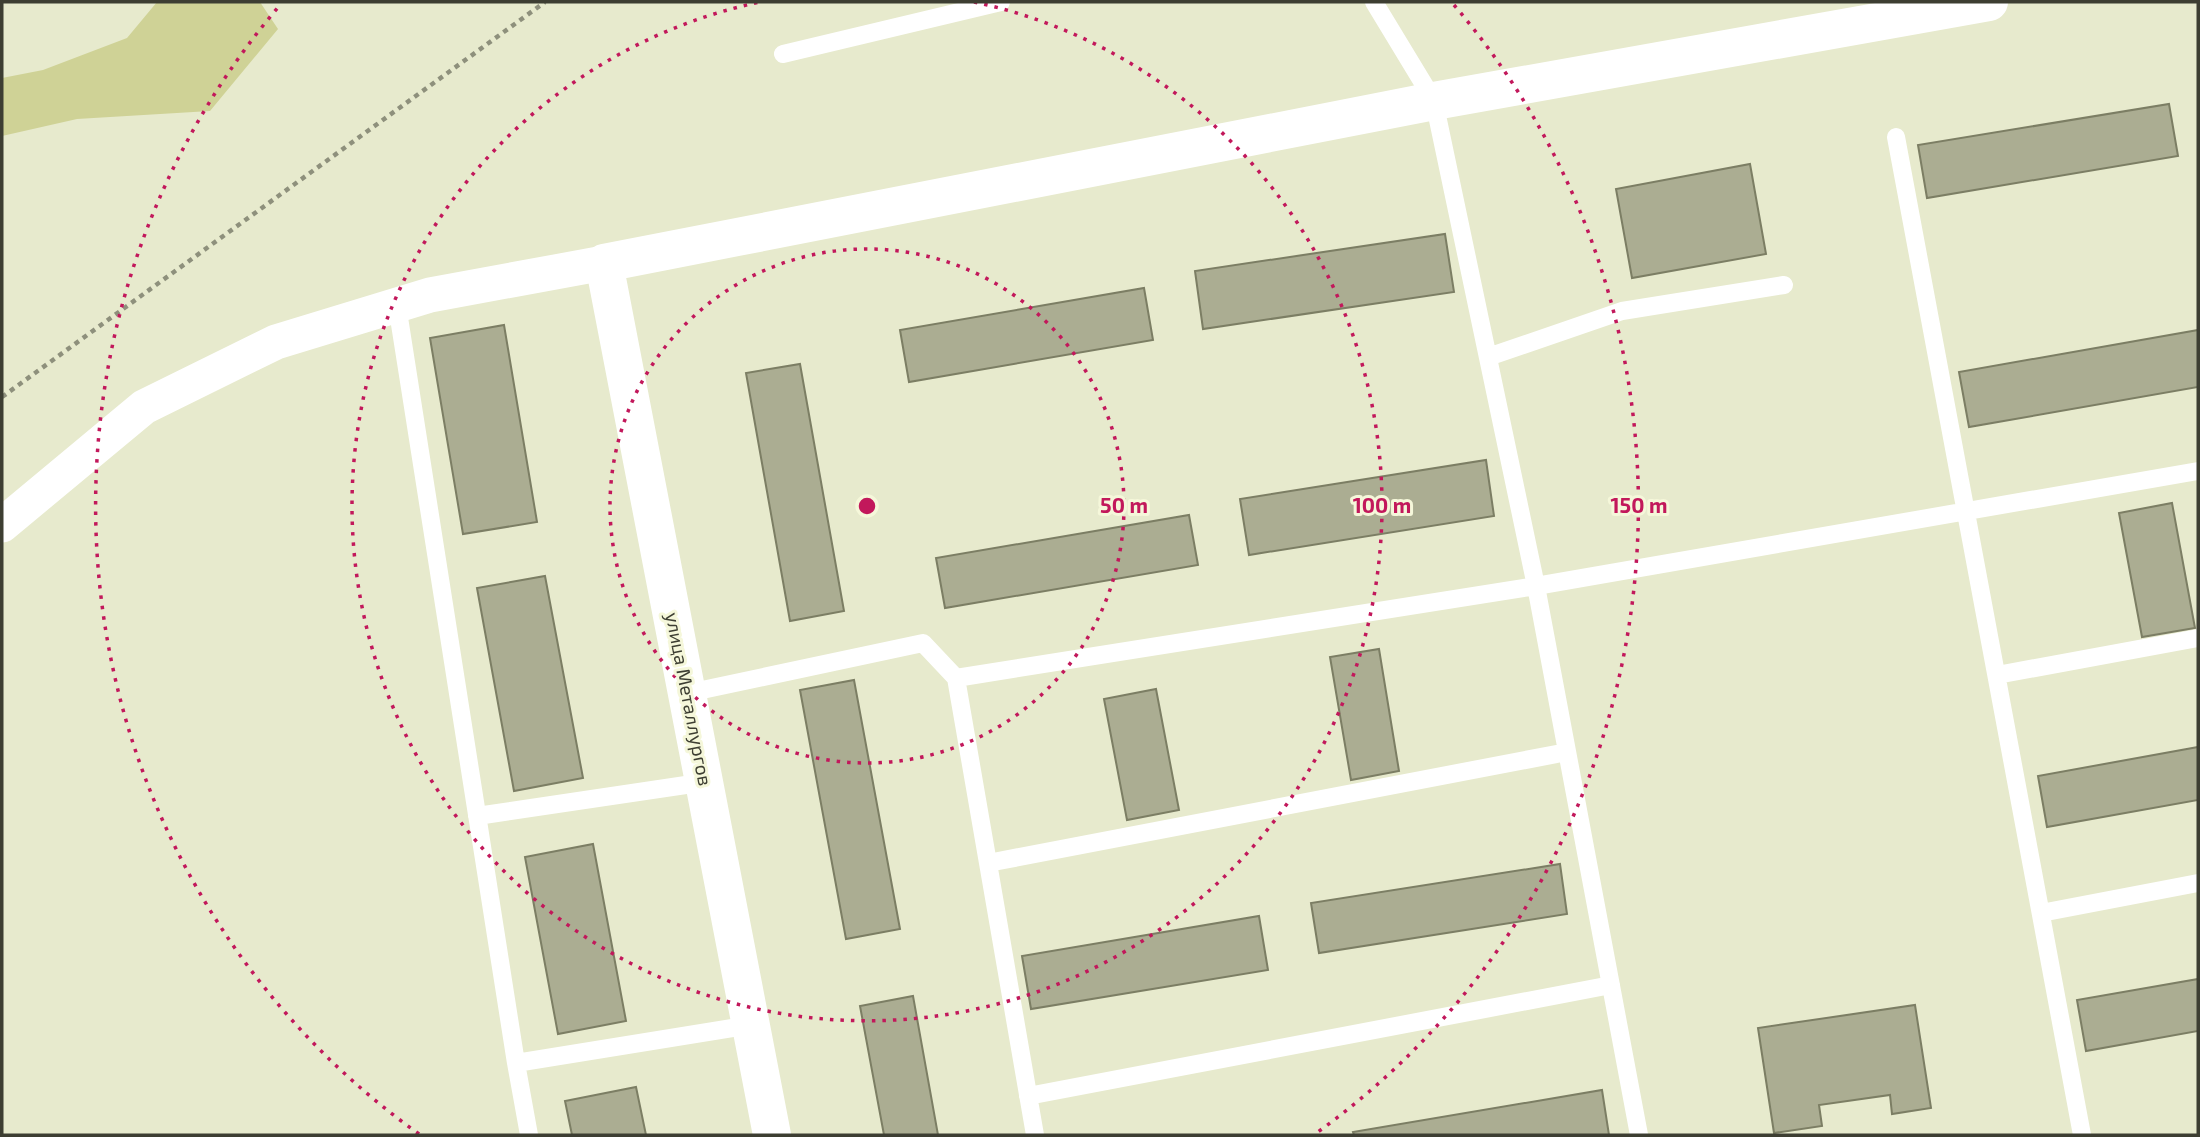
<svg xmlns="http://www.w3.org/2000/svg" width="2200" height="1137" font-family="'Exo 2',sans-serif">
	<rect width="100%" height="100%" fill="#e7eacd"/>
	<!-- green -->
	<path fill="#cfd296" d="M157,2H260L278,29L210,111L77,119L2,136V78L43,70L127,38Z"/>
	<!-- building -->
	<path fill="#abad92" stroke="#7c7e64" stroke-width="2" d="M2169,104L2178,156L1927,198L1918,145Z
		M1750,164L1766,254L1632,278L1616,189Z
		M1445,234L1454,292L1203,329L1195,271Z
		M1144,288L1153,340L909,382L900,330Z
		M504,325L537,522L463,534L430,338Z
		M2198,330V387L1969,427L1959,372Z
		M800,364L844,611L790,621L746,373Z
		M1486,460L1494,516L1249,555L1240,499Z
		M2172,503L2195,628L2142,637L2119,513Z
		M1189,515L1198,565L945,608L936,558Z
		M545,576L583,778L514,791L477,588Z
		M1379,649L1399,771L1351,780L1330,657Z
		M854,680L900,929L846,939L800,690Z
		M1156,689L1179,810L1127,820L1104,699Z
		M2198,747V800L2047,827L2038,776Z
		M593,844L626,1021L558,1034L525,857Z
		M1560,864L1567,914L1319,953L1311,903Z
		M1259,916L1268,970L1031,1009L1022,956Z
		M2198,979V1031L2086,1051L2077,1000Z
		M913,996L938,1135H884L860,1006Z
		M1915,1005L1931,1108L1892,1114L1890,1095L1819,1105L1822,1126L1774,1133L1758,1028Z
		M636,1087L646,1135H572L565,1101Z
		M1602,1090L1609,1135H1354L1353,1132Z"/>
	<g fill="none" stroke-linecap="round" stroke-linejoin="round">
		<!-- path -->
		<path stroke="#8e907c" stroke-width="4.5" stroke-dasharray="5 5" stroke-linecap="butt" d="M2,397L545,2"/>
		<!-- service -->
		<path stroke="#fff" stroke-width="18" d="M1374,2L1434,101L1536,586L1639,1135
			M783,54L1001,2
			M1896,137L2082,1135
			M397,305L516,1063
			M1488,357L1622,311L1784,285
			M1997,675L2198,638
			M688,693L923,643L956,678
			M477,816L706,782
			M988,863L1567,752
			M2041,913L2198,883
			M1028,1096L1611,985
			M529,1135L516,1063L751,1025
			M1035,1135L956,678L1536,586L2198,471"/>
		<!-- minor -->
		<path stroke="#fff" stroke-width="35" d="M2,525L144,407L276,342L430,295L604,263"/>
		<!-- secondary -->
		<path stroke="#fff" stroke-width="38" d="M772,1135L604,263L1434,101L1989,2"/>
	</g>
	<!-- distance rings -->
	<g fill="none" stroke="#c2185b" stroke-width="3.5" stroke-dasharray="3.5 7">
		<circle cx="867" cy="506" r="257"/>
		<path d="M974 2A515 515 0 1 1 760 2"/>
		<path d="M419 1134A772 772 0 0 1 280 5M1454 5A772 772 0 0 1 1315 1134"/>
	</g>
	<g text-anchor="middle" stroke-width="6" stroke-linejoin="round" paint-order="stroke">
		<!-- street labels -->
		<g font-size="19" fill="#3d3e32" stroke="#f5f7da">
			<text transform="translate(689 699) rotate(79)" y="7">улица Металлургов</text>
		</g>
	</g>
	<circle cx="867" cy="506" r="10" fill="#c2185b" stroke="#f5f7da" stroke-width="3.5"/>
	<g font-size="21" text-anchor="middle" font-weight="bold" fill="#c2185b" stroke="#f5f7da" stroke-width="6" stroke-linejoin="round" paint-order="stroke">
		<text x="1124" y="513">50 m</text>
		<text x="1382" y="513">100 m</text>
		<text x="1639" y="513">150 m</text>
	</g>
	<!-- border -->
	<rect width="2200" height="1137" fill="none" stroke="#3d3e32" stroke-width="7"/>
</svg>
